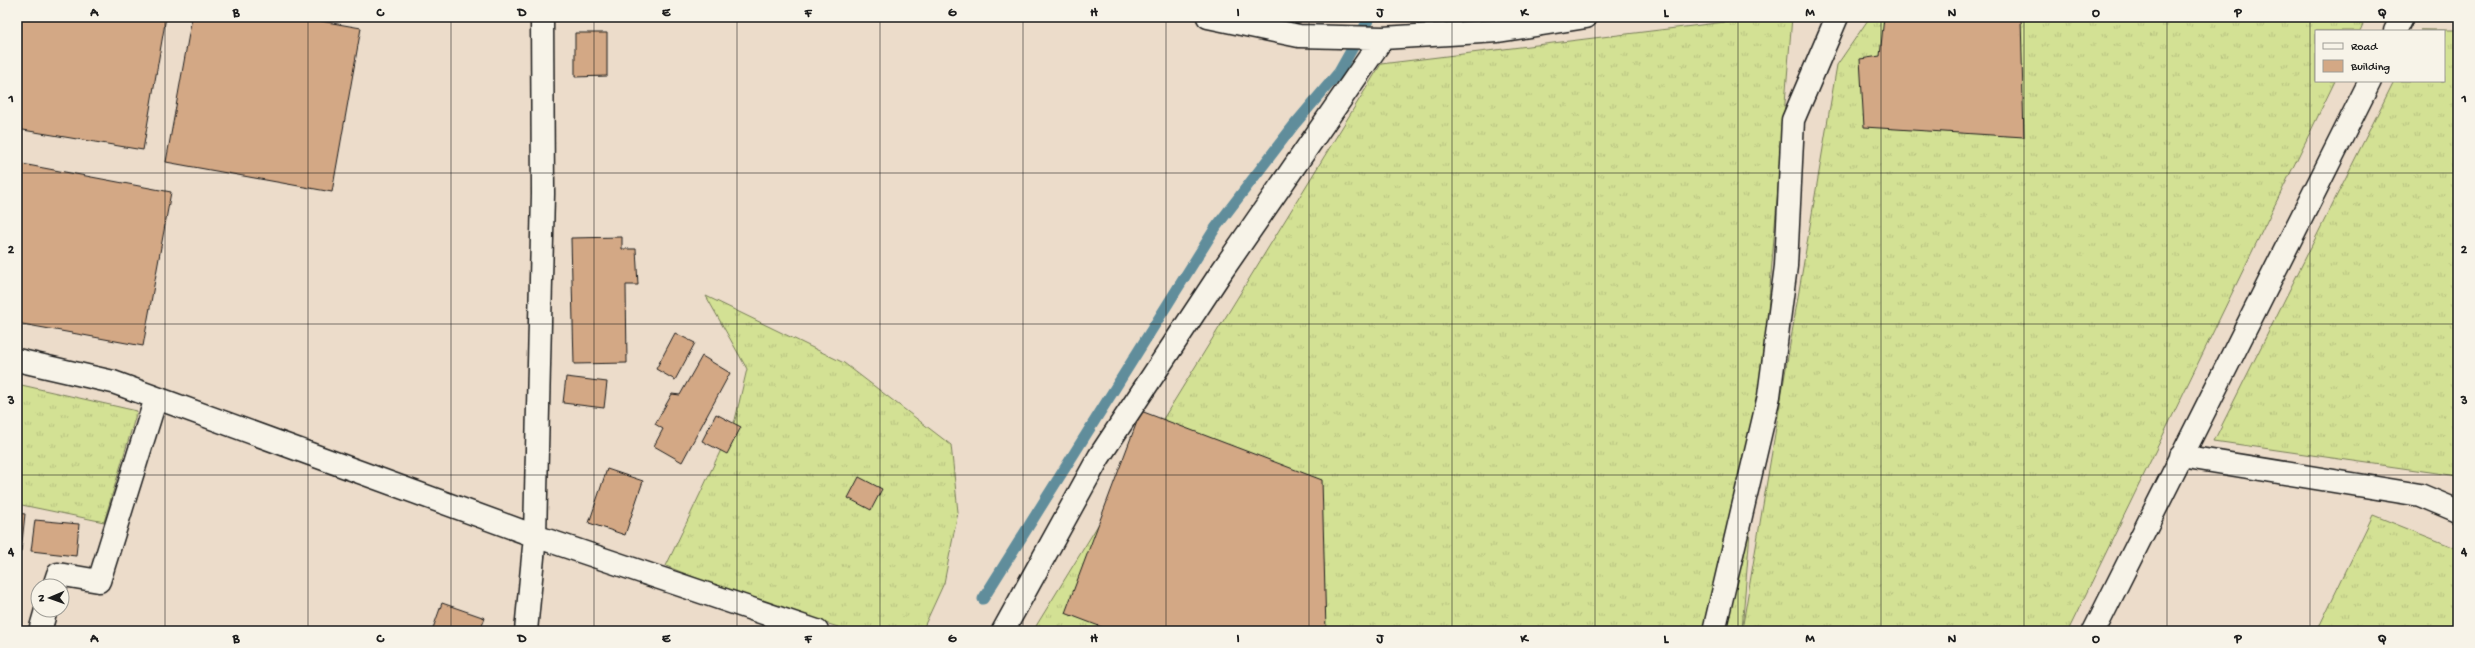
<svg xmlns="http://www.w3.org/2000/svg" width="2475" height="648" font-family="'Gochi Hand',sans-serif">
	<defs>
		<pattern id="grass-tufts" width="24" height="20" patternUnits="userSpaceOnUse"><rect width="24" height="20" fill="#d3e194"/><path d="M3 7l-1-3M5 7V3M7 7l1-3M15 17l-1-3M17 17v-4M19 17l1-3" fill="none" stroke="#b5c07f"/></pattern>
	</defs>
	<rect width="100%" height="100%" fill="#ecdcca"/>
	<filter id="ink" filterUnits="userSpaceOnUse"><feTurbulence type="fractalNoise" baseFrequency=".025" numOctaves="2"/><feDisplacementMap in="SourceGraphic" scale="8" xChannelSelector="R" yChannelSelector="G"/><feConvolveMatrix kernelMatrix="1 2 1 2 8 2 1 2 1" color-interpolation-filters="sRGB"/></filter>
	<g filter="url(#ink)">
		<!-- grass -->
		<path fill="url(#grass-tufts)" stroke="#787e58" d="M1766,17H1792L1742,630L1837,65L1870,17H2286L2363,24L2360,31H2316V81H2335L2068,631H1033L1381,64Z
			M2420,30H2458V476L2214,441L2394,81H2444V31Z
			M706,296L844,363L951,445L958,512L944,583L922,631H851L751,600L666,566L735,420L747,369Z
			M17,384L137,411L104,522L17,504Z
			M2373,515L2458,549V631H2317Z"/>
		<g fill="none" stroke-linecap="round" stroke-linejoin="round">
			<!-- stream -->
			<path stroke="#608d9b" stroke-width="11" d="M983,599L1216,227L1294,125L1339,72L1370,17"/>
		</g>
		<!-- building -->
		<path fill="#d3a885" stroke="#1c1c1c" d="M17,17H166L143,150L17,129Z
			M192,17H298L361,28L332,192L166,162Z
			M1884,17H2021L2024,137L1864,127L1860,59L1880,56Z
			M575,33H607V76L575,77Z
			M17,163L171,192L143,346L17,323Z
			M622,237V249H636L638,285H626L627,363L574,364L571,238Z
			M675,333L695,343L675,380L656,369Z
			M702,356L730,373L682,462L654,446L663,429L655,424L672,394L680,395Z
			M566,377L607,382L604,408L563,403Z
			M1141,411L1322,480L1326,631H1112L1065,613Z
			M716,414L741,427L727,454L702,441Z
			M607,469L643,481L625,535L589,523Z
			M859,477L882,489L871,510L848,498Z
			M17,513L25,514L21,552H17Z
			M35,520L79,524L76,556L31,551Z
			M442,603L485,618L480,631H432Z"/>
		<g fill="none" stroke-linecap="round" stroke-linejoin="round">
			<!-- minor casing -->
			<g stroke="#1c1c1c" stroke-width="25">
				<path id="minor" d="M1208,17L1299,36L1383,38L1498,31L1586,17
					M2395,31L2402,17
					M17,360L113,382L535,536L817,631
					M2181,456L2420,495L2458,511
					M54,586L58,574L99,581L156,398
					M40,631L46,610
					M526,631L535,536L543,194L542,17
					M1003,631L1099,457L1222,271L1383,38
					M1714,631L1769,396L1786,266L1793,120L1837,17
					M2094,631L2370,81"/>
			</g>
			<!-- minor -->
			<use href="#minor" stroke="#f7f3e8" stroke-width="22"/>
		</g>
	</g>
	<!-- grid -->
	<path fill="none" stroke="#1c1c1c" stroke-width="1" stroke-opacity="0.55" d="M165,17V631M308,17V631M451,17V631M594,17V631M737,17V631M880,17V631M1023,17V631M1166,17V631M1309,17V631M1452,17V631M1595,17V631M1738,17V631M1881,17V631M2024,17V631M2167,17V631M2310,17V631M17,173H2458M17,324H2458M17,475H2458"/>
	<!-- margin -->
	<rect width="2475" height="648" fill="none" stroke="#f7f3e8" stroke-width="44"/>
	<!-- legend -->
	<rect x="2315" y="30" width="130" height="52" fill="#f7f3e8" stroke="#9f9d96"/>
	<rect x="2323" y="43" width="20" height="6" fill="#f7f3e8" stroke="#9f9d96"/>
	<text x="2351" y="50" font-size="12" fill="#1c1c1c">Road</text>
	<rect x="2323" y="60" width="20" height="12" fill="#d3a885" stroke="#9f9d96"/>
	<text x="2351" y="70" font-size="12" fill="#1c1c1c">Building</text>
	<!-- north arrow -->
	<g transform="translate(50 598) rotate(268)"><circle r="19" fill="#f7f3e8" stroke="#9f9d96"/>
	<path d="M0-3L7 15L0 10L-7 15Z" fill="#1c1c1c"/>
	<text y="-6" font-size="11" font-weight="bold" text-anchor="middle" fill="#1c1c1c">N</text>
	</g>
	<rect x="22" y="22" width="2431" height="604" fill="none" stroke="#1c1c1c" stroke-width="1.5"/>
	<g font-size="13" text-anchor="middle" font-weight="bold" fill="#1c1c1c">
		<text x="94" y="16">A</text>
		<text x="236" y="16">B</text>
		<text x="380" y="16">C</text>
		<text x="522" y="16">D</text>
		<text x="666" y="16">E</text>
		<text x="808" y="16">F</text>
		<text x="952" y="16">G</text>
		<text x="1094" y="16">H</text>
		<text x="1238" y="16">I</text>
		<text x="1380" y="16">J</text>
		<text x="1524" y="16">K</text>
		<text x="1666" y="16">L</text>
		<text x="1810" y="16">M</text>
		<text x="1952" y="16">N</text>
		<text x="2096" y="16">O</text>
		<text x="2238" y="16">P</text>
		<text x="2382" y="16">Q</text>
		<text x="11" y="102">1</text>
		<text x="2464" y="102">1</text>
		<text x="11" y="253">2</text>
		<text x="2464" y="253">2</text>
		<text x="11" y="404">3</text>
		<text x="2464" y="404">3</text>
		<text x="11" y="555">4</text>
		<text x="2464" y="555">4</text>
		<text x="94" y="642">A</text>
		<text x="236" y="642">B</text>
		<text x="380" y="642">C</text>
		<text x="522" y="642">D</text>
		<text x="666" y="642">E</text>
		<text x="808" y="642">F</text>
		<text x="952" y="642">G</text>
		<text x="1094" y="642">H</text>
		<text x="1238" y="642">I</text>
		<text x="1380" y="642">J</text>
		<text x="1524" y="642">K</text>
		<text x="1666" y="642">L</text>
		<text x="1810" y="642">M</text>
		<text x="1952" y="642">N</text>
		<text x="2096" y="642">O</text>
		<text x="2238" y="642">P</text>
		<text x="2382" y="642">Q</text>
	</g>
</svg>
